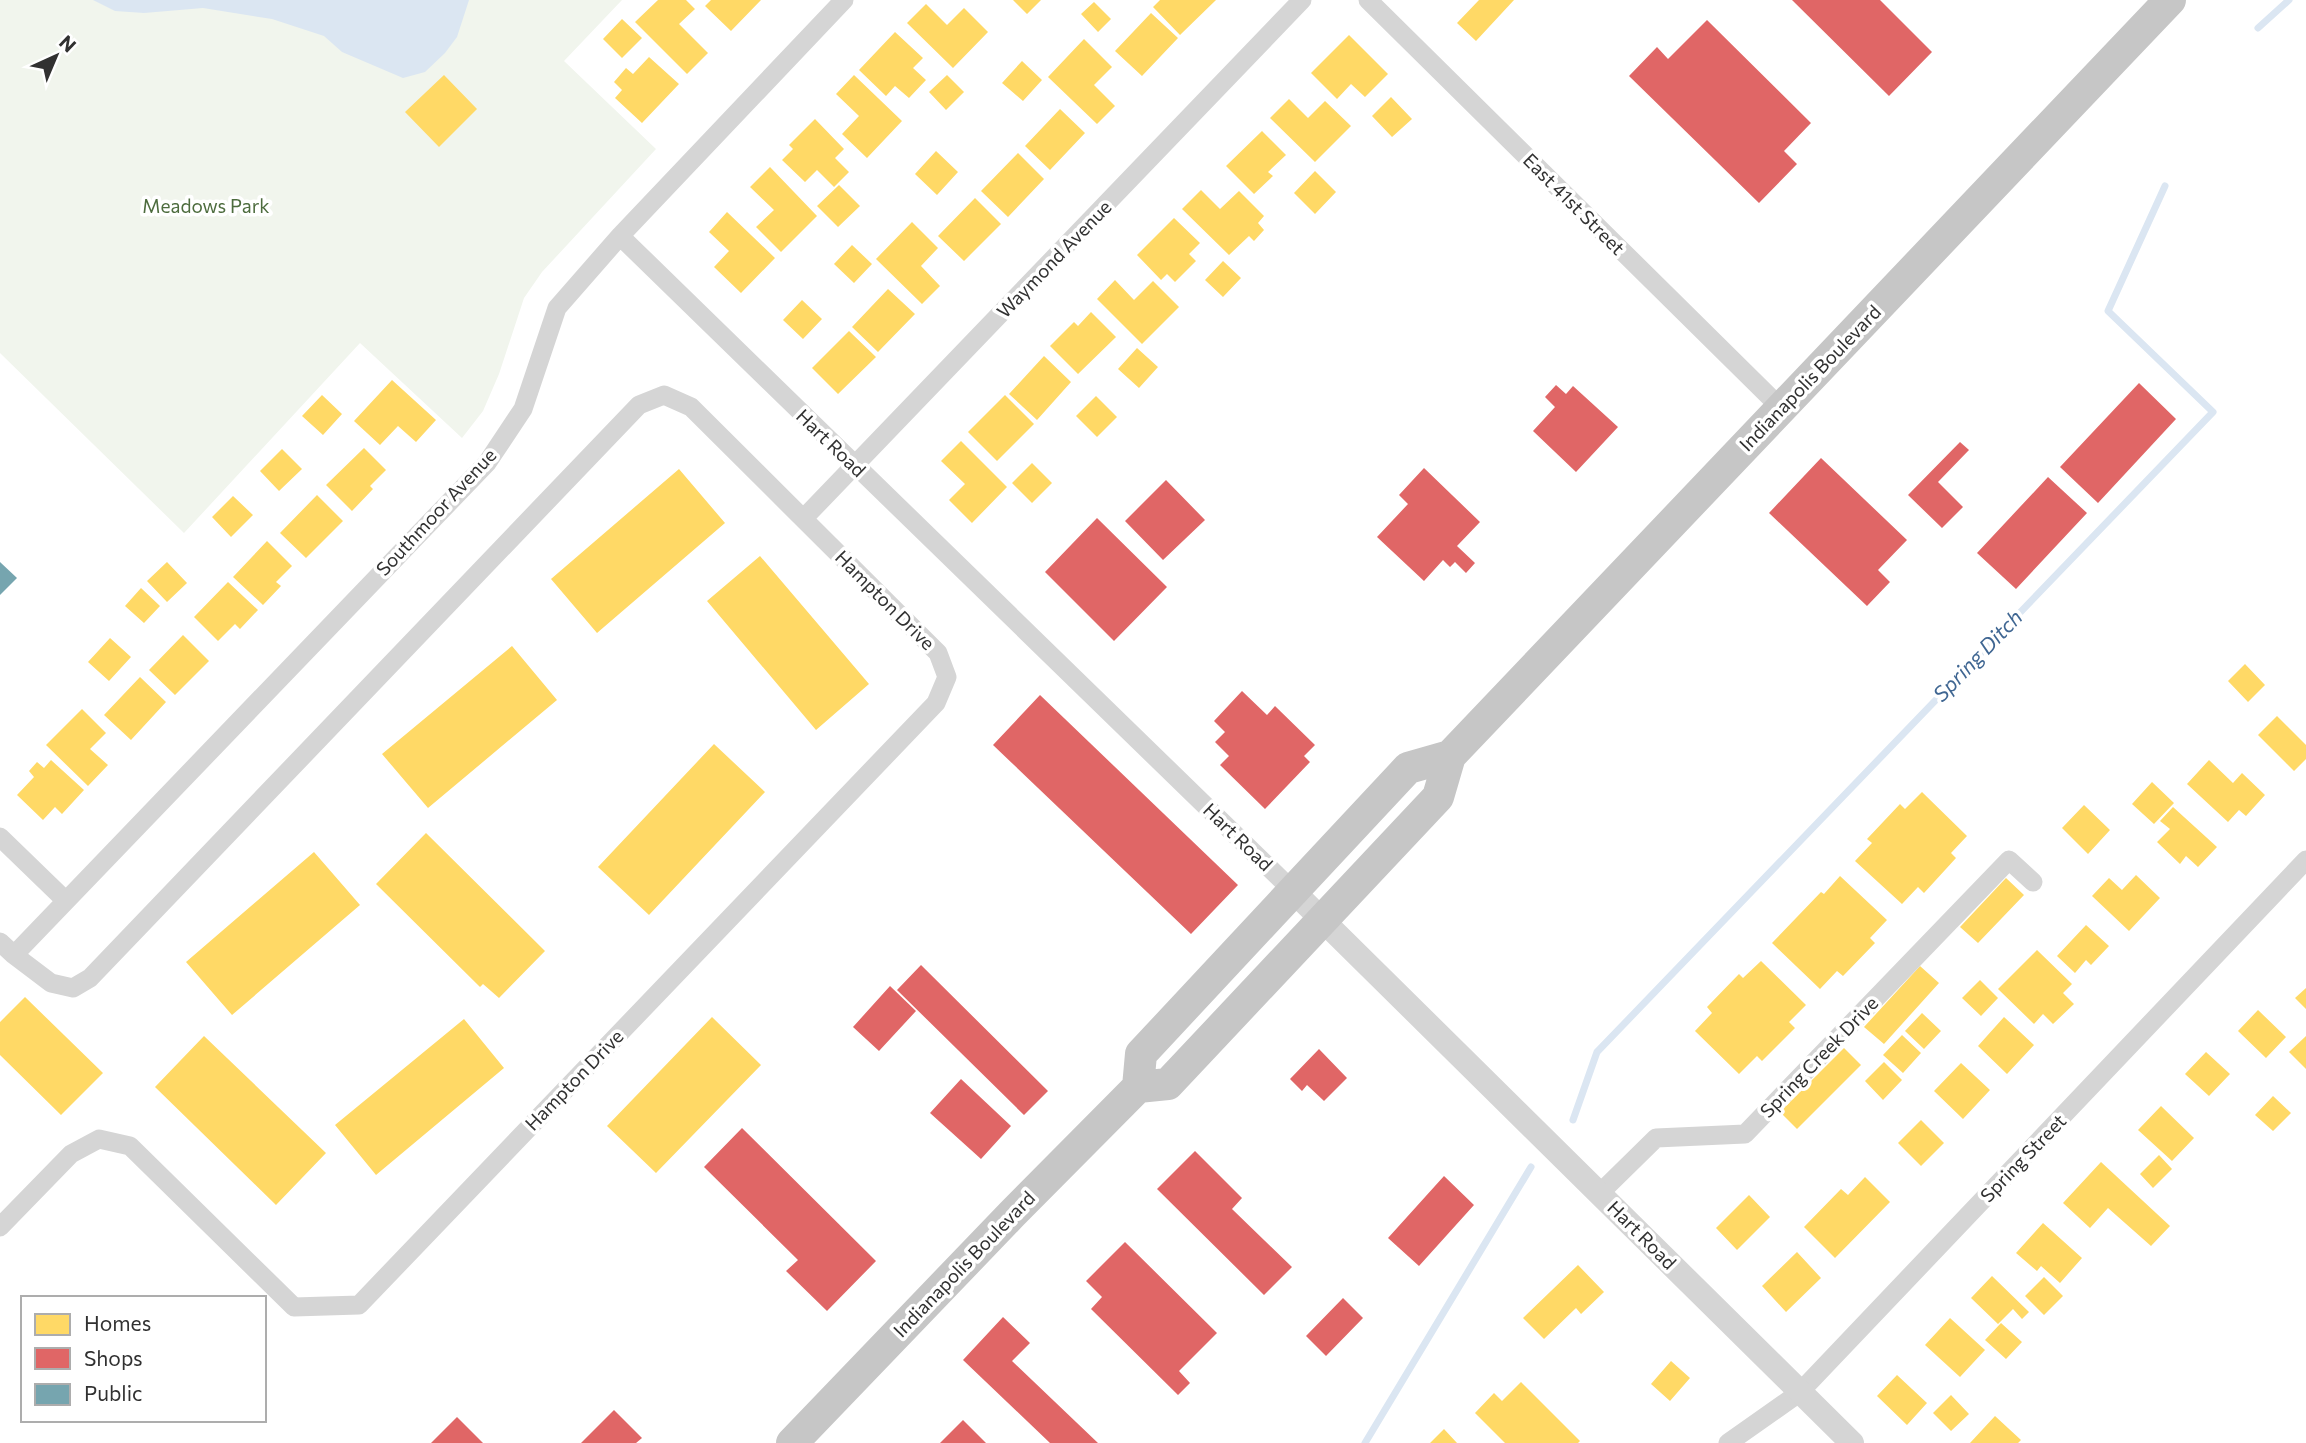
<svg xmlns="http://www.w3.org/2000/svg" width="2306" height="1443" font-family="Commissioner,sans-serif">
	<rect width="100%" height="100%" fill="#fff"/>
	<!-- green -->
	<path fill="#f1f5ed" d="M0,0H622L564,61L656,149L542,272L524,298L499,374L483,411L462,438L360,343L184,533L0,353Z"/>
	<!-- water -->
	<path fill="#dbe6f2" d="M93,0H469L457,37L445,53L425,72L403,78L342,52L324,36L272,19L203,8L144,13L115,11Z"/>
	<!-- homes -->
	<path fill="#ffd966" d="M658,0H686L695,9L679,24L708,53L687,74L635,22Z
		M711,0H761L731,31L705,6Z
		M1013,0H1041L1027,14Z
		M1160,0H1216L1180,35L1153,7Z
		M1479,0H1514L1476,41L1457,23Z
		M1094,2L1111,19L1098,32L1081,14Z
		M926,4L947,25L964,8L988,32L953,68L907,23Z
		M1151,13L1178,38L1142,76L1115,51Z
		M622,19L642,38L622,58L603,39Z
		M895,32L923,58L913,68L926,80L909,98L895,86L886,96L859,70Z
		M1349,35L1388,74L1365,97L1351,84L1337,99L1311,73Z
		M1084,39L1112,67L1094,85L1115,106L1097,124L1048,77Z
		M649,57L679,84L642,123L615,98L622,90L614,82L626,68L633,74Z
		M1022,61L1042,80L1023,101L1002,83Z
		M444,75L477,109L439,147L405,112Z
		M854,75L902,121L867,158L842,134L859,116L836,94Z
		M947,75L964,92L946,110L929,92Z
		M1391,97L1412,119L1392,137L1372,116Z
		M1289,99L1308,118L1325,101L1351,126L1315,162L1270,118Z
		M1060,109L1085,133L1050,170L1025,146Z
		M815,119L844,149L835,158L849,172L834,187L817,170L805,182L782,160L793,149L789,145Z
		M1262,131L1286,155L1268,172L1273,176L1254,194L1226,166Z
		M936,151L958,172L937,195L915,174Z
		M1018,153L1044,179L1008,217L981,191Z
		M770,167L817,216L781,252L756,227L774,210L750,187Z
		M1315,171L1336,192L1315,214L1294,193Z
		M839,185L860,206L838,227L817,206Z
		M1201,190L1220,209L1239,191L1264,216L1258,223L1264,230L1254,241L1249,236L1229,255L1182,209Z
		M975,198L1001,224L964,261L938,236Z
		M727,212L775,258L741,293L714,267L729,251L709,232Z
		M1174,218L1200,243L1189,254L1196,261L1175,282L1167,274L1161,280L1137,255Z
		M912,222L938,248L921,266L940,286L922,304L876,259Z
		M852,245L872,264L854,283L834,264Z
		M1223,261L1241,278L1223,297L1205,280Z
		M1115,280L1134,300L1153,281L1179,307L1142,344L1097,299Z
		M888,289L915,314L878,352L852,327Z
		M802,300L822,319L803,339L783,320Z
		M1091,312L1116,337L1078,374L1050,346L1074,322L1078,326Z
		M849,331L876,357L838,394L812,368Z
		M1137,348L1158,367L1139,388L1118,369Z
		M1044,356L1071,382L1037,420L1009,394Z
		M392,380L436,420L416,442L398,426L380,445L354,421Z
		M322,395L342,414L323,435L302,416Z
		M1005,395L1034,424L997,461L968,432Z
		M1096,396L1117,417L1097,437L1076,416Z
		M961,441L1007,487L972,523L949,500L965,484L941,461Z
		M364,448L386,470L370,486L373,489L352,511L326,485Z
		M282,449L302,469L279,491L260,471Z
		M1032,463L1052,483L1032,503L1012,483Z
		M679,469L725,523L597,633L551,579Z
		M317,495L343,521L306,558L280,533Z
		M233,496L253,515L231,537L212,517Z
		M267,541L292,566L276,582L281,586L263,605L233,577Z
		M760,556L869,684L816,730L707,601Z
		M167,562L187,583L167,602L147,581Z
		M228,582L258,610L240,629L235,624L218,641L194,617Z
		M141,588L160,606L144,623L125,606Z
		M183,635L209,661L175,695L149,670Z
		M110,638L131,657L109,681L88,662Z
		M512,646L557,700L428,808L382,754Z
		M2245,664L2265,685L2248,702L2228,681Z
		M140,677L166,702L131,740L104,715Z
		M82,709L106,733L90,749L108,765L88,786L46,745Z
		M2277,716L2306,745V759L2294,771L2258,735Z
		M714,744L765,792L649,915L598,867Z
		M51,760L84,790L62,814L55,807L43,820L17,795L34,777L29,771L37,762L44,768Z
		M2209,760L2233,783L2242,773L2265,795L2246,816L2239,810L2228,822L2187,784Z
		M2152,782L2174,803L2154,824L2132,804Z
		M1922,792L1967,836L1951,853L1956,858L1924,893L1918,887L1902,904L1855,861L1872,843L1867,839L1900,804L1905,809Z
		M2084,805L2110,830L2088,854L2062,828Z
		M2173,807L2217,847L2198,867L2186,856L2180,864L2157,842L2170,829L2160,821Z
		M426,833L545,951L499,998L483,984L480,987L376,884Z
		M314,852L360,905L232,1015L186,962Z
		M2136,875L2160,898L2129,931L2092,896L2109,878L2122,890Z
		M1840,876L1887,920L1870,938L1875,943L1843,976L1837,971L1820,989L1772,943L1821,892L1824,894Z
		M2006,878L2024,895L1978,943L1960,927Z
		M2086,925L2109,946L2091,965L2086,960L2075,973L2057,956Z
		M2037,950L2072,984L2063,993L2074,1004L2053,1024L2043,1014L2034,1024L1998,989Z
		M1761,961L1806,1005L1789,1022L1795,1028L1762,1061L1757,1056L1739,1074L1695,1031L1712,1013L1707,1007L1739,974L1743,978Z
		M1920,966L1939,983L1884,1044L1864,1027Z
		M1980,980L1998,998L1981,1016L1962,998Z
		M2306,988V1009L2295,998Z
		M25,997L103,1073L61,1115L0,1055V1022Z
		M2258,1010L2286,1037L2266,1058L2238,1031Z
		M1922,1013L1941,1031L1924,1049L1905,1031Z
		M712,1017L761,1065L656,1173L607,1126Z
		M2004,1017L2034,1045L2007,1074L1978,1046Z
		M464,1019L504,1068L376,1175L335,1125Z
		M1902,1035L1921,1053L1903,1073L1883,1055Z
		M204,1036L326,1153L276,1205L155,1087Z
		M2306,1036V1069L2289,1052Z
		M1844,1048L1861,1065L1797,1129L1780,1112Z
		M2206,1052L2230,1074L2209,1096L2185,1074Z
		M1884,1062L1902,1080L1883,1100L1865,1081Z
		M1961,1063L1990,1090L1963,1119L1934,1091Z
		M2273,1096L2291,1113L2273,1131L2255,1115Z
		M2161,1106L2194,1138L2172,1161L2138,1130Z
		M1921,1120L1944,1143L1921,1166L1898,1143Z
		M2159,1155L2172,1169L2153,1188L2140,1174Z
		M2101,1162L2170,1226L2151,1246L2108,1208L2090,1228L2063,1203Z
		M1865,1177L1890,1202L1835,1258L1804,1227L1841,1189L1848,1195Z
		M1749,1195L1770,1217L1737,1250L1716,1228Z
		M2043,1223L2082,1258L2060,1283L2041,1266L2037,1271L2016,1253Z
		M1797,1252L1821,1278L1786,1312L1762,1286Z
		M1578,1265L1604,1292L1581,1314L1576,1308L1544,1339L1523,1318Z
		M1992,1276L2029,1312L2022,1319L2013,1309L1998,1324L1971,1298Z
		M2044,1277L2063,1296L2044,1315L2025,1296Z
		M1950,1318L1985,1350L1960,1377L1925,1345Z
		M2001,1323L2022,1342L2006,1359L1985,1340Z
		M1671,1361L1690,1378L1670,1401L1651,1384Z
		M1897,1375L1927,1403L1907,1425L1877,1396Z
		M1521,1382L1580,1441L1578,1443H1505L1475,1413L1494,1393L1502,1401Z
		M1951,1395L1969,1414L1951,1431L1933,1413Z
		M1995,1416L2021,1440L2018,1443H1970Z
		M1444,1429L1457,1443H1430Z"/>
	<!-- shops -->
	<path fill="#e06666" d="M1792,0H1880L1932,52L1889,96Z
		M1707,20L1811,123L1784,151L1797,164L1759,203L1629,76L1657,47L1668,59Z
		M2139,383L2176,419L2098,503L2060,467Z
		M1556,385L1566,394L1573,386L1618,427L1576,472L1533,431L1555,407L1545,397Z
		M1960,442L1969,450L1938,482L1963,507L1942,528L1908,495Z
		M1821,458L1907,540L1878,570L1890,582L1867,606L1769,513Z
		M1424,468L1480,522L1457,546L1475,563L1466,573L1455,562L1450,567L1443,560L1424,581L1377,537L1408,504L1399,495Z
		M2048,477L2087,513L2016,589L1977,553Z
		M1166,480L1205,520L1163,560L1125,521Z
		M1097,518L1167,587L1114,641L1045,572Z
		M1242,691L1267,715L1275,706L1315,745L1304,756L1310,762L1265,809L1220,765L1229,756L1215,742L1225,732L1214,721Z
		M1040,695L1238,885L1191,934L993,745Z
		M921,965L1048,1091L1024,1115L897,990Z
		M890,986L916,1011L879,1051L853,1027Z
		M1319,1049L1347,1078L1324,1101L1307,1085L1302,1091L1290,1079Z
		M961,1079L1011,1126L981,1159L930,1113Z
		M742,1128L876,1261L827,1311L786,1271L798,1260L704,1167Z
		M1195,1151L1242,1198L1232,1209L1292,1267L1264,1295L1157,1189Z
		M1444,1176L1474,1205L1419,1266L1388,1238Z
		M1125,1242L1217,1333L1179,1371L1190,1383L1178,1395L1091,1309L1102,1297L1086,1281Z
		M1343,1298L1363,1318L1326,1356L1306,1336Z
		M1003,1317L1030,1343L1012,1361L1098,1443H1050L963,1360Z
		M614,1410L642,1438L636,1443H581Z
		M457,1417L483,1443H431Z
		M963,1420L986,1443H940Z"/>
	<!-- public -->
	<path fill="#76a5af" d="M0,562L17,578L0,595Z"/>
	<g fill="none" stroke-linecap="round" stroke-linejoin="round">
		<!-- stream -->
		<path stroke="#dbe6f2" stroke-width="7" d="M2258,28L2289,0
			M1573,1120L1597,1052L2213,412L2108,311L2165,186
			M1365,1443L1531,1167"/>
		<!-- minor -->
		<path stroke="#d5d5d5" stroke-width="19" d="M1368,0L1781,408
			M620,236L1293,891
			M804,518L1302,0
			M0,837L65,900
			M0,942L14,955L51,983L73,988L90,978L639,405L664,395L691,407L938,653L947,677L936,703L359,1305L294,1307L130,1146L99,1139L71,1154L0,1227
			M14,955L487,463L523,409L557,308L620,236L844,0
			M1600,1193L1656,1138L1745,1134L2009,860L2033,882
			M1728,1443L1799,1393L2306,860"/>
		<!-- tertiary -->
		<path stroke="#d5d5d5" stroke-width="24" d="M1293,891L1852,1443"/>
		<!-- trunk -->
		<path stroke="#c6c6c6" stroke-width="32" d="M1138,1087L1141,1054L1408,768L1450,756
			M792,1443L1012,1214L1138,1087L1168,1084L1438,797L1450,756L2170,0"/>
	</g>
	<g text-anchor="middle" stroke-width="7" stroke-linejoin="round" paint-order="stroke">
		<!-- street labels -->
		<g font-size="19" fill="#313131" stroke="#fff">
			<text transform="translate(1574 204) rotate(45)" y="7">East 41st Street</text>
			<text transform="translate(1054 259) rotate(-46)" y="7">Waymond Avenue</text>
			<text transform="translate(1810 378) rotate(-46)" y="7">Indianapolis Boulevard</text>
			<text transform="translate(831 443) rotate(44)" y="7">Hart Road</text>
			<text transform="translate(436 512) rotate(-47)" y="7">Southmoor Avenue</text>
			<text transform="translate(885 600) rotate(45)" y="7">Hampton Drive</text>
			<text transform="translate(1238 837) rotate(44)" y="7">Hart Road</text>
			<text transform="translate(1819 1057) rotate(-46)" y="7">Spring Creek Drive</text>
			<text transform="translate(574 1080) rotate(-46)" y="7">Hampton Drive</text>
			<text transform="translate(2023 1158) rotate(-46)" y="7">Spring Street</text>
			<text transform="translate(1642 1235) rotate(45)" y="7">Hart Road</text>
			<text transform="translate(964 1264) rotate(-46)" y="7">Indianapolis Boulevard</text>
		</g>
		<!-- park labels -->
		<g font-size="19" fill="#4d6c3e" stroke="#fff">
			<text x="206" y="213">Meadows Park</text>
		</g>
		<!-- water labels -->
		<g font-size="21" font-style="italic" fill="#3f6692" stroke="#fff">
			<text transform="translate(1978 656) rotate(-46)" y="7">Spring Ditch</text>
		</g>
	</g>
	<!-- legend -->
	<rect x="21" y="1296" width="245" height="126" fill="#ffffff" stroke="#adadad" stroke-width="2"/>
	<rect x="35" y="1314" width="35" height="21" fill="#ffd966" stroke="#adadad" stroke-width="2"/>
	<text x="84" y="1331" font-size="21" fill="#313131">Homes</text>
	<rect x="35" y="1348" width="35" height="21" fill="#e06666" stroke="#adadad" stroke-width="2"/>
	<text x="84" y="1366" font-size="21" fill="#313131">Shops</text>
	<rect x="35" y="1384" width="35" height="21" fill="#76a5af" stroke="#adadad" stroke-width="2"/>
	<text x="84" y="1401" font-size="21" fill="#313131">Public</text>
	<!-- north arrow -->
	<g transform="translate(56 56) rotate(44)" stroke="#ffffff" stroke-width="5" paint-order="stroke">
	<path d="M0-5L12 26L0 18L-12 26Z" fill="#313131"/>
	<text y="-10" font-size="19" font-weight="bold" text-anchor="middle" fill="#313131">N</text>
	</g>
</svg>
